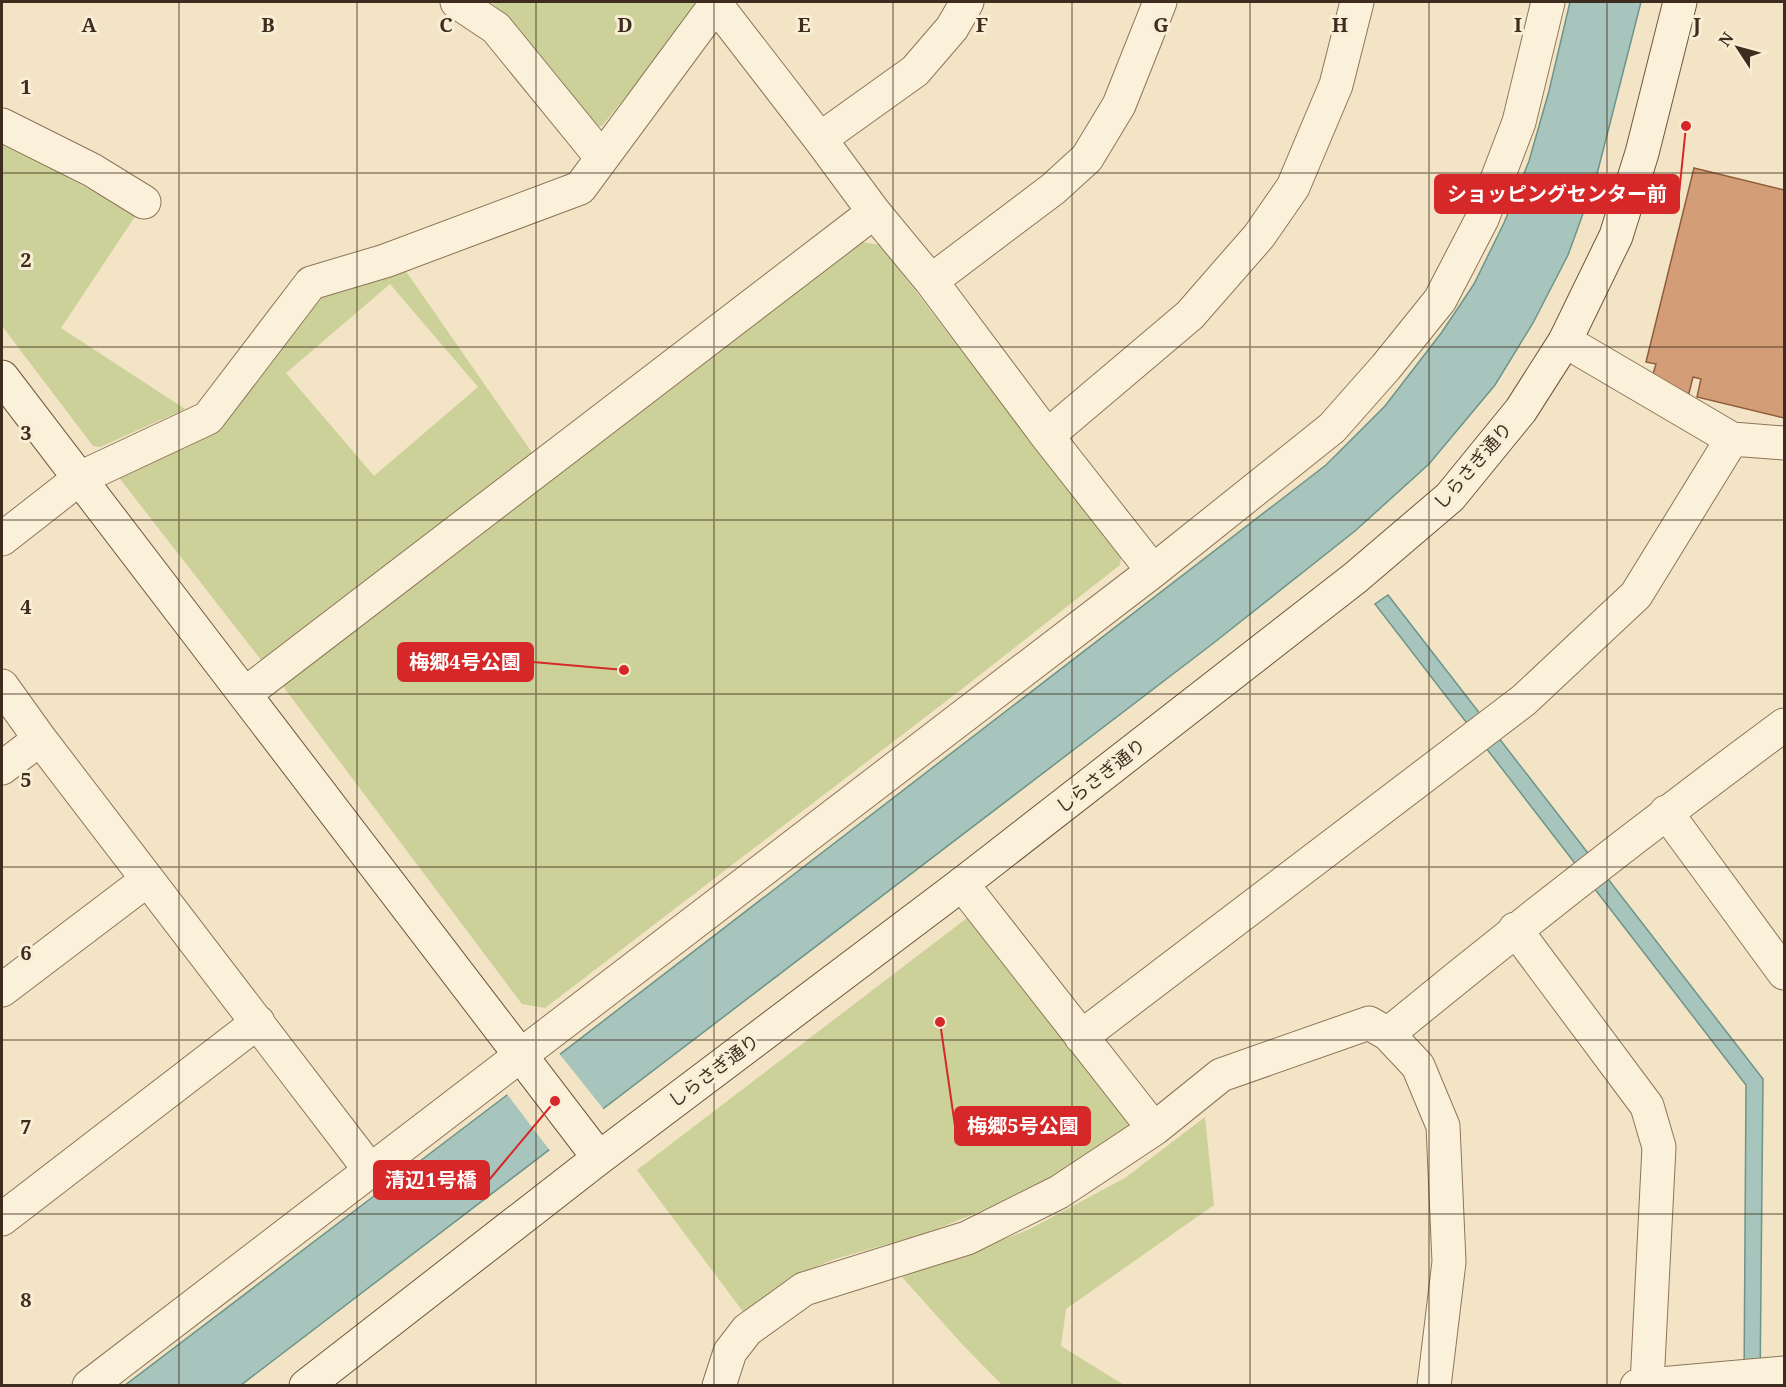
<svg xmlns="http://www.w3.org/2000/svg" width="1786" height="1387" font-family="'Noto Serif','Noto Sans JP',serif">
	<rect width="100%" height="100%" fill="#f2e4c5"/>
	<!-- green -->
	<path fill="#cbd198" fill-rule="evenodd" d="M491,2H694L695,11L602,126H594L511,20Z
		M2,144L47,166L136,215L61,328L185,409L100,447L93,446L2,326Z
		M862,242L880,245L1121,558L1120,565L962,689L545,1008L522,1004L282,685Z
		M405,270L533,454L261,660L120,479L121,472L219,430L321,296L382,280ZM390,284L478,387L374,476L286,373Z
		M967,918L1131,1127L1037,1188L930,1232L835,1259L798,1274L744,1313L637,1170Z
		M1205,1117L1214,1205L1066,1309L1061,1346L1124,1385H1002L962,1344L902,1277L1028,1230L1125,1178Z"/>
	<!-- water -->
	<path fill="#a7c5bc" stroke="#6d948a" stroke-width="1.5" d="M1570,2H1641L1596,178L1568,255L1533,323L1495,385L1429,464L1355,531L1211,645L241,1385L124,1386L507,1095L1326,465L1385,406L1442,332L1474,284L1504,223L1529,161L1549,91Z
		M1388,595L1763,1079L1760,1385H1744L1746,1085L1375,604Z"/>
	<!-- pier -->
	<path fill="#f2e4c5" d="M558,1052L605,1111L551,1152L506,1093Z"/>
	<!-- building -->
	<path fill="#d39d78" stroke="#905d3d" stroke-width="1.5" d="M1694,168L1784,190V418L1697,397L1701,379L1693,377L1688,397L1652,377L1656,364L1646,362Z"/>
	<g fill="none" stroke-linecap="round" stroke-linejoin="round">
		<!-- street casing -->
		<g stroke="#8f7559" stroke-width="35">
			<path id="street" d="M457,2L496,28L602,158
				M714,2L820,139L874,212L931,281L1047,436L1153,571
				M2,125L92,170L144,202
				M820,139L915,71L952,28L967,2
				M931,281L1053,189L1087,158L1119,105L1160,2
				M1565,341L1732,439L1784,443
				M1047,436L1190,315L1259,236L1293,187L1336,85L1357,2
				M2,539L80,478L208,418L311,283L385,261L580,188L716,4
				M2,686L40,739L370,1170
				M245,694L874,212
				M2,768L40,739
				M1666,812L1784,973
				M962,884L1154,1129L1221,1075L1369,1023L1388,1034L1418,1066L1443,1126L1449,1262L1434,1386
				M1515,929L1647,1106L1659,1147L1647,1384
				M2,990L147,880
				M1388,1034C1518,927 1649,825 1784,725
				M1081,1037L1524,700L1636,595L1732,439
				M2,1219L258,1022
				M89,1386L1153,571L1332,428L1386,367L1440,300L1482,219L1519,122L1548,2
				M719,1386L730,1352L747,1330L804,1289L967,1238L1059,1192L1154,1129
				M1637,1386L1784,1373"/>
		</g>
		<!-- secondary casing -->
		<g stroke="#71563c" stroke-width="35">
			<path id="secondary" d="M2,377L599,1158
				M306,1386L599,1158L962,884L1355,578L1450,497L1521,410L1565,341L1616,236L1642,153L1680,2"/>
		</g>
		<!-- street -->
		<use href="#street" stroke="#fbf1da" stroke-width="33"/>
		<!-- secondary -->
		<use href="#secondary" stroke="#fbf1da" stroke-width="33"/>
	</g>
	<!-- grid -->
	<path fill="none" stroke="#3e2d1e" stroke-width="1.5" stroke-opacity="0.55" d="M179,2V1386M357,2V1386M536,2V1386M714,2V1386M893,2V1386M1072,2V1386M1250,2V1386M1429,2V1386M1607,2V1386M2,173H1784M2,347H1784M2,520H1784M2,694H1784M2,867H1784M2,1040H1784M2,1214H1784"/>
	<g text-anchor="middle" stroke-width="6" stroke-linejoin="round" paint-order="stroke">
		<!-- street labels -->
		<g font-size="18" fill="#3e2d1e" stroke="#f8eed6">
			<text transform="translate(1473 466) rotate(-49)" y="6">しらさぎ通り</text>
			<text transform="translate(1101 776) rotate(-38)" y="6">しらさぎ通り</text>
			<text transform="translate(714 1071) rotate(-37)" y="6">しらさぎ通り</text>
		</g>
	</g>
	<g font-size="20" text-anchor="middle" font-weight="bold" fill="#3e2d1e" stroke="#f8eed6" stroke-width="6" stroke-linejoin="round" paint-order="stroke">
		<text x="89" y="32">A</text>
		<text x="268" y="32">B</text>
		<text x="446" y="32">C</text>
		<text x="625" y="32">D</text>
		<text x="804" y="32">E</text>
		<text x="982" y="32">F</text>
		<text x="1161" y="32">G</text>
		<text x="1340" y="32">H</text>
		<text x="1518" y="32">I</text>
		<text x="1697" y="32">J</text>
		<text x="26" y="94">1</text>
		<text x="26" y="267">2</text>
		<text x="26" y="440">3</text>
		<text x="26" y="614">4</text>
		<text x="26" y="787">5</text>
		<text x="26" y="960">6</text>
		<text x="26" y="1134">7</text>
		<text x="26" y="1307">8</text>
	</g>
	<!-- callouts -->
	<path fill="none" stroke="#d62828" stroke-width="2" d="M1686 126L1679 194M624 670L533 662M940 1022L955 1126M555 1101L489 1180"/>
	<g fill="#d62828" stroke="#f8eed6" stroke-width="2">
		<circle cx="1686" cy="126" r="6"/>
		<circle cx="624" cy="670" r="6"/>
		<circle cx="940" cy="1022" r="6"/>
		<circle cx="555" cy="1101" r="6"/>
	</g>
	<g fill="#d62828" stroke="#d62828" stroke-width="2">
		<rect x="1435" y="175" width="244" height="38" rx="6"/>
		<rect x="398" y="643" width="135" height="38" rx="6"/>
		<rect x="955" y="1107" width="135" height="38" rx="6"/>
		<rect x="374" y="1161" width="115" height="38" rx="6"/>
	</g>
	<g font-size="20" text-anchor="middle" font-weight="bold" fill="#fff">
		<text x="1557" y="201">ショッピングセンター前</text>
		<text x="465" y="669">梅郷4号公園</text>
		<text x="1023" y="1133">梅郷5号公園</text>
		<text x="431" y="1187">清辺1号橋</text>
	</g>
	<!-- border -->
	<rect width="1786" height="1387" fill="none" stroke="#3e2d1e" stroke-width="6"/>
	<!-- north arrow -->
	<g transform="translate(1738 48) rotate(306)" stroke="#f8eed6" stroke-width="4.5" paint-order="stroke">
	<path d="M0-4.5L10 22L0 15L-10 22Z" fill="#3e2d1e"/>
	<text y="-9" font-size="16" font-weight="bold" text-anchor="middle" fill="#3e2d1e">N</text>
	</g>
</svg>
